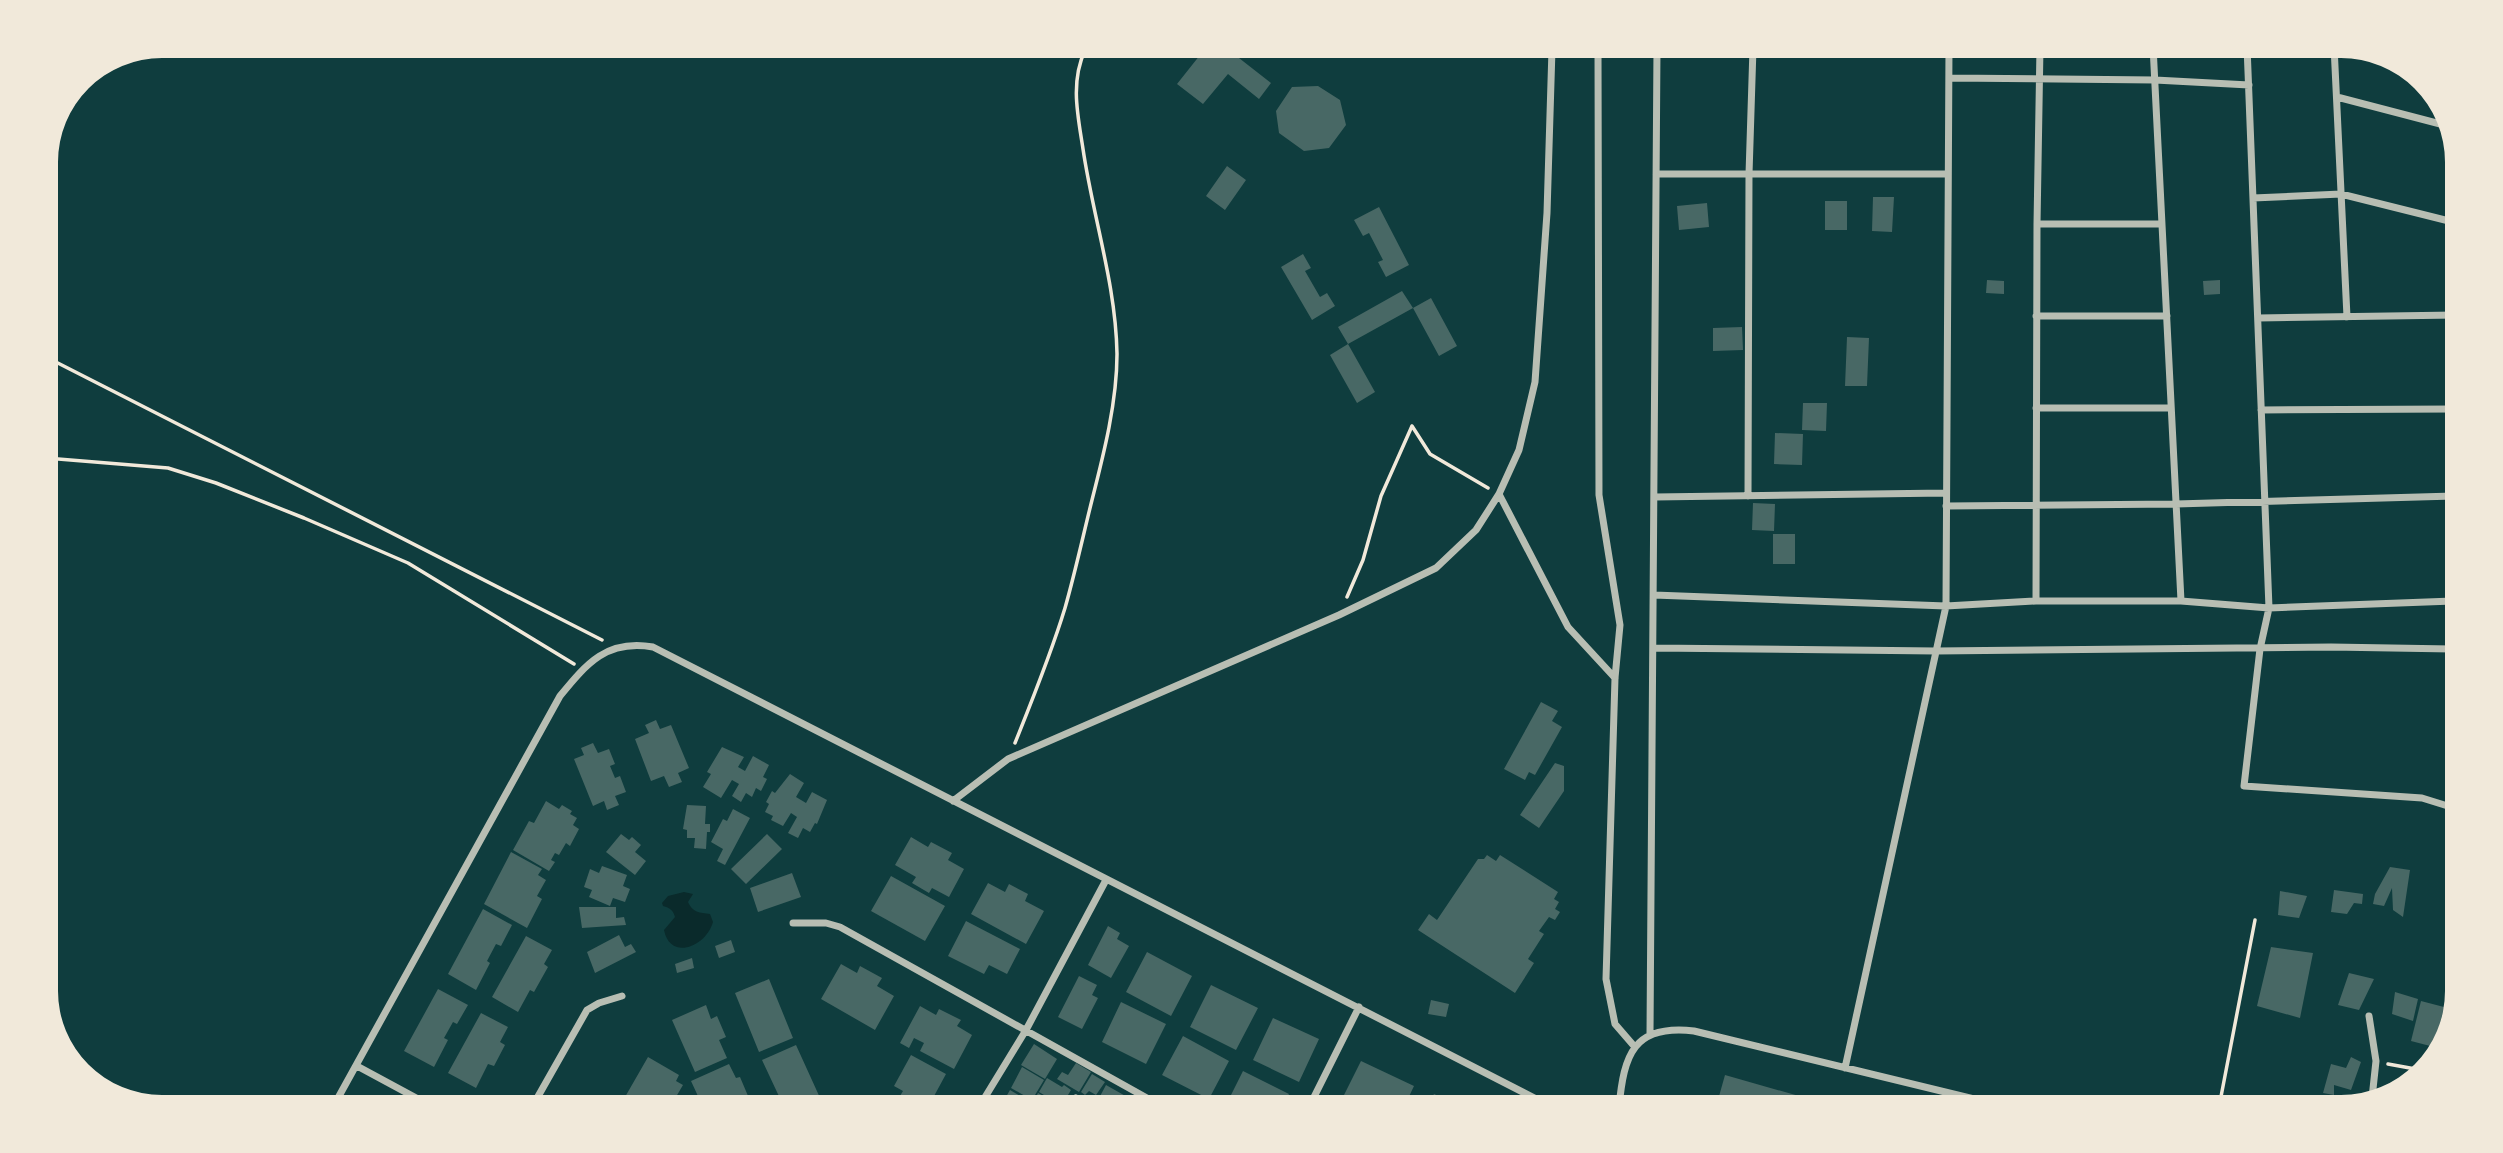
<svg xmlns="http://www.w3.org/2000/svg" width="2503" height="1153" font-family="Jost,sans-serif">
	<rect width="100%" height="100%" fill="#0f3d3e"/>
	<!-- water -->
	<path fill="#0a2a2b" d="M684,892L693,894L688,902C692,912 700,913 710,914L713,922C706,947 670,961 664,930L675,917C673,910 670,908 663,906L662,903L668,896Z"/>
	<!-- building -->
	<path fill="#486865" d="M1204,50H1245L1239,58L1271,83L1259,99L1228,74L1203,104L1177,84Z
		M1318,86L1340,100L1346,125L1329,148L1304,151L1279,133L1276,111L1292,87Z
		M1227,166L1246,180L1225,210L1206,196Z
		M1873,197H1894L1892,232L1872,231Z
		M1825,201H1847V230H1825Z
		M1707,203L1709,227L1679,230L1677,206Z
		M1379,207L1409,265L1386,277L1378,262L1383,260L1369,233L1363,236L1354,220Z
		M1303,254L1311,268L1305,271L1320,297L1327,293L1335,306L1312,320L1281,267Z
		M1987,280L2004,281V294L1986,293Z
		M2220,280V294L2204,295L2203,281Z
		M1402,291L1413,308L1348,344L1338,327Z
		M1431,298L1457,346L1439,356L1413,308Z
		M1742,327L1743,350L1713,351V328Z
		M1847,337L1869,338L1867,386H1845Z
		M1348,344L1375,392L1357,403L1330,355Z
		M1803,403H1827L1826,431L1802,430Z
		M1775,433L1803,434L1802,465L1774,464Z
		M1753,503L1775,504L1774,531L1752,530Z
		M1773,534H1795V564H1773Z
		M1541,702L1558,711L1552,721L1562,727L1535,775L1529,772L1525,780L1504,769Z
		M656,720L660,729L671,725L689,768L678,773L682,782L669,787L664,776L651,781L635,739L649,733L645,725Z
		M593,743L598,753L609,749L615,764L610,766L615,778L620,776L626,792L615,796L619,805L607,810L604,801L593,806L574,759L584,755L581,748Z
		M722,747L744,757L738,767L745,771L753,756L769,765L763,777L767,779L761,791L756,788L752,797L746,793L741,802L732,796L739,784L732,780L721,798L703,787L711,774L707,772Z
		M1555,763L1564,766V791L1539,828L1520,815Z
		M790,774L804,783L796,797L806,803L812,792L827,800L817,824L815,823L810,832L803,828L798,838L788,833L797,817L791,813L783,826L771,820L773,816L765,812L769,804L766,802L772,791L775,793Z
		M546,801L559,809L562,805L572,811L570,814L577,818L573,825L579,829L570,846L566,843L559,855L555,853L551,860L555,862L549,871L513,850L529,821L534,823Z
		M687,805L706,806L705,824H710V832H707L706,849L694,848L695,838H687V830L683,829Z
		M733,809L750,818L725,865L717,861L723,849L711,842L723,819L727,821Z
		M621,834L629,840L632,837L641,845L635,852L646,861L635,875L606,852Z
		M767,834L782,849L746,884L731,869Z
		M911,837L928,847L931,842L952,853L948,860L964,869L949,897L932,888L929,893L912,883L916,877L895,865Z
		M511,852L542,869L538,875L546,880L537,896L542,899L527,928L484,904Z
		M1487,855L1496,861L1500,855L1558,892L1554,899L1559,902L1555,909L1560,912L1555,920L1549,917L1539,931L1544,934L1528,959L1534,963L1515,993L1418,930L1429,914L1437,920L1478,859H1484Z
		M602,866L627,875L623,886L630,889L625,902L613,898L610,906L589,897L592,890L584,887L590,869L599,873Z
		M2390,867L2410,870L2403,917L2393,910L2392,888L2384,906L2373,904L2375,894Z
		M792,873L801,897L758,912L750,888Z
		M891,876L945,906L925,941L871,911Z
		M988,883L1005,892L1009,884L1028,894L1025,901L1044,911L1026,944L971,914Z
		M2334,890L2363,894L2362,904L2354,903L2347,914L2331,912Z
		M2280,891L2307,896L2299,918L2278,915Z
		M579,907H616V918L624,917L626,925L582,928Z
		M483,909L512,925L501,946L496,944L487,961L490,963L476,990L448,974Z
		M966,921L1020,949L1007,974L989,965L984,974L948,956Z
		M1108,926L1120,933L1117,939L1129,946L1111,978L1088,965Z
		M619,935L625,947L631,944L636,952L595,973L587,952Z
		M526,936L552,950L544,964L548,967L534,992L530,990L518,1012L492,997Z
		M731,940L735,952L719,958L715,946Z
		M2271,947L2313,953L2300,1018L2257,1006Z
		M1147,952L1192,976L1171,1016L1126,992Z
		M692,958L694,968L677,973L675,964Z
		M841,964L857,973L860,966L882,978L877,986L894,996L875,1030L821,999Z
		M2349,973L2374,979L2359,1010L2338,1005Z
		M1079,976L1097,985L1092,995L1098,998L1082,1029L1058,1017Z
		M769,979L793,1038L759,1052L735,993Z
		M1211,985L1258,1008L1236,1050L1190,1027Z
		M438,989L468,1005L457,1024L453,1022L444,1038L448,1040L434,1067L404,1051Z
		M2395,992L2418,999L2413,1021L2392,1014Z
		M1431,1000L1449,1004L1446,1017L1428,1014Z
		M2421,1001L2444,1007L2434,1047L2411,1041Z
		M1121,1002L1166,1024L1146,1064L1102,1042Z
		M706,1005L711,1019L717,1016L726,1037L719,1040L727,1058L695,1072L672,1020Z
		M920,1006L936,1015L939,1009L961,1020L957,1026L972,1035L954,1069L920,1051L924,1043L914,1038L909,1048L900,1043Z
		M481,1013L508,1027L500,1042L505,1045L494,1066L488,1064L476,1088L448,1073Z
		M1273,1018L1319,1039L1299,1082L1253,1060Z
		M1183,1036L1229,1061L1209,1099L1162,1075Z
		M1034,1044L1057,1059L1045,1079L1021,1065Z
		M796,1045L821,1100L805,1107H784L762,1060Z
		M911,1055L946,1074L933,1098L940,1102L937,1107H903L907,1100L900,1096L903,1091L894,1086Z
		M648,1057L679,1075L676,1081L683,1085L673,1102L670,1100L665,1107H626L621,1104Z
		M2351,1057L2361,1062L2351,1090L2334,1085V1095L2323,1093L2331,1064L2346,1068Z
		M1361,1061L1414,1086L1404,1107H1344L1339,1105Z
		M1076,1063L1091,1072L1079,1092L1057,1079L1062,1072L1068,1075Z
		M729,1064L736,1078L740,1077L751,1103L746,1105L747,1107H703L691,1081Z
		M1022,1067L1044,1080L1032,1100L1011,1088Z
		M1243,1071L1289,1094L1283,1107H1225Z
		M1092,1074L1105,1082L1096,1095L1089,1091L1085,1095L1081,1092Z
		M1725,1075L1827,1104L1826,1107H1716Z
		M1047,1078L1062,1087L1064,1085L1071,1090L1068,1095L1070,1097L1064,1107L1039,1092Z
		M1106,1085L1145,1107H1104L1106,1105L1098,1100Z
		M1010,1090L1032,1103L1029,1107H999L1002,1102L1011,1107L1003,1102Z
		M1038,1093L1063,1107H1045L1034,1101Z
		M1434,1094L1461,1107H1427Z
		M1087,1095L1104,1106L1103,1107H1079Z"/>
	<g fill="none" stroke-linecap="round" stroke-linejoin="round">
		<!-- path -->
		<path stroke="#f1e9da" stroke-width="3.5" d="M46,357L602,640
			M1412,426L1430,454L1488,488
			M46,458L168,468L216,483L304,518L408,563L574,664
			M1347,597L1363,560L1381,496L1412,426
			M1015,743C1033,698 1051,654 1065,608C1075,573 1083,536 1092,500C1104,453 1117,402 1117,354C1116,285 1093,217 1083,149C1078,116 1070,83 1085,50
			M2388,1064L2421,1070
			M2219,1107L2255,920"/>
		<!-- minor -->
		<path stroke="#b8beb3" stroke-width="7" d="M2153,46L2181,601
			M2247,46L2269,608L2260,649L2244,786L2422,798L2451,807
			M2334,46L2347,317
			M1598,48L1599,495L1620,625L1615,678L1606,979L1615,1024L1634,1046
			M1949,78L2155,80L2249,85
			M2337,97L2448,126
			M1656,174H1948
			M2253,198L2341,194L2457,223
			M2037,224H2162
			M2036,316H2167
			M2258,318L2456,315
			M2036,408H2171
			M2261,410L2455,409
			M1499,494L1568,627L1615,678
			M1748,496L1749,174L1753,48
			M1655,497L1946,493
			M1946,506L2176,504L2454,496
			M1654,595L1946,606L2036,601H2181L2269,608L2453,601
			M2036,601L2037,224L2040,47
			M1653,648L1936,651L2331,647L2452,649
			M953,801L1008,759L1339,615L1436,568L1476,530L1499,494L1519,450L1535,382L1547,213L1552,49
			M793,923H826L840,927L1163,1107
			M2369,1016L2376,1061L2372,1098
			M1650,1034L1657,48
			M357,1066L433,1107
			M1845,1068L1946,606L1949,47
			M333,1107L560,696C587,663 607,639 653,647L1552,1107
			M532,1107L587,1010L599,1003L622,996
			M979,1107L1026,1030L1106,880
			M1071,1107L1076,1098
			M1309,1107L1359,1007
			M1619,1107C1624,1055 1633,1024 1694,1031L2007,1107"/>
	</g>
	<!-- crop -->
	<path d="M0 0H2503V1153H0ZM162 58H2341A104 104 0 0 1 2445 162V991A104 104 0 0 1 2341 1095H162A104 104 0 0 1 58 991V162A104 104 0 0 1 162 58Z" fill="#f1e9da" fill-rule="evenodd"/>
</svg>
